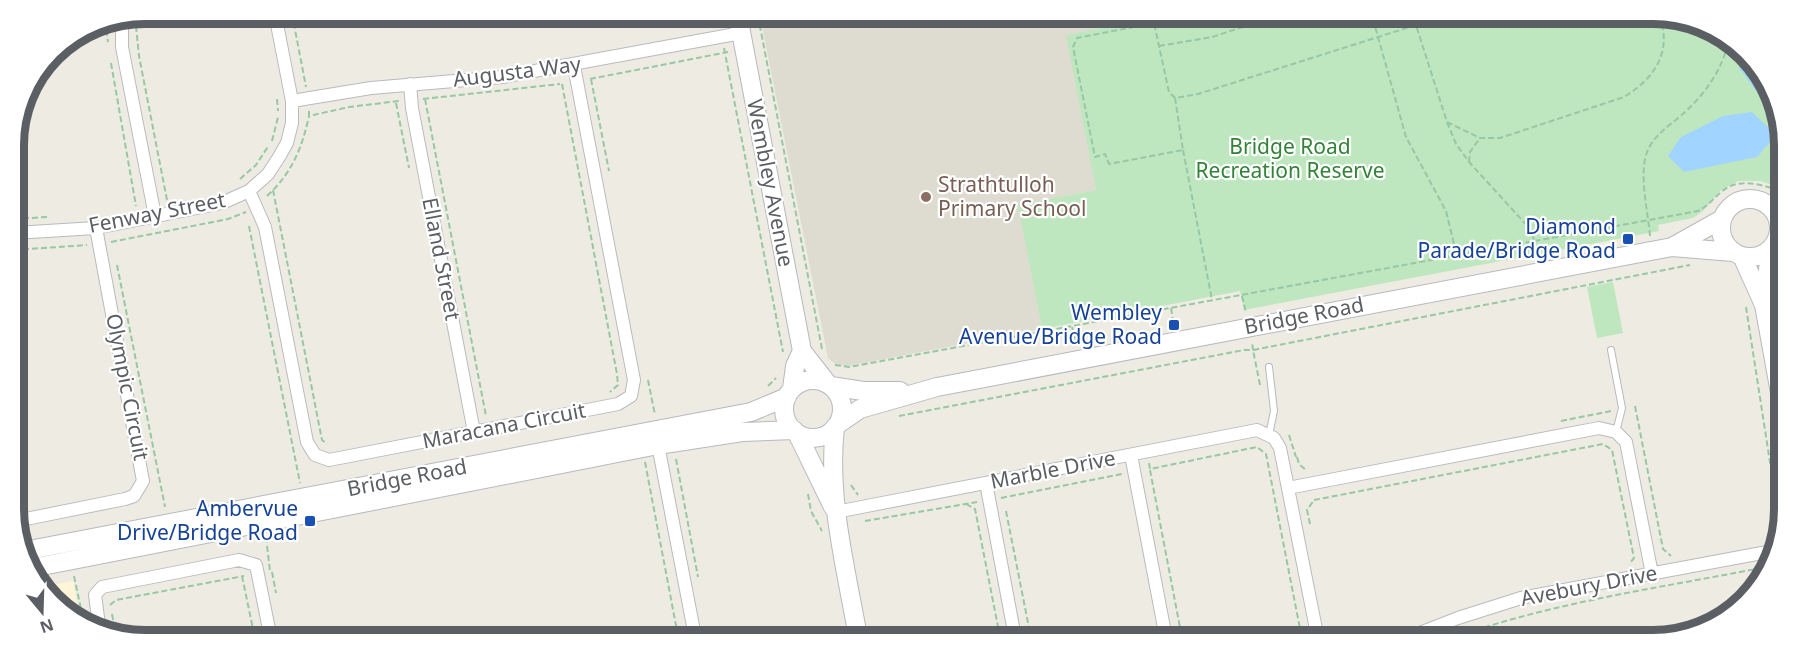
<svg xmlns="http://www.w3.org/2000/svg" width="1798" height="654" font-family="'Noto Sans',sans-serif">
	<rect width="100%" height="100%" fill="#eeece2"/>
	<!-- commercial -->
	<path fill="#fef6d7" d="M73,581L80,618L46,595L42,587Z"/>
	<!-- education -->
	<path fill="#dedbd1" d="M760,16L1150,18L1067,35L1096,190L1019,205L1042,329L848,366L836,365L828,358Z"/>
	<!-- green -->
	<path fill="#bee6bf" d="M1150,18L1695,20L1752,59L1783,128V188L1760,181H1738L1721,190L1703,211L1693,218L1658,225L1659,231L1244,310L1240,291L1042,329L1018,205L1096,190L1066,35Z
		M1613,282L1623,333L1597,338L1587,287Z"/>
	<!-- water -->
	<path fill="#a1d5ff" d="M1741,51L1752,59L1770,99L1760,96L1739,68Z
		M1752,112L1776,135L1757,157L1684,172L1668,156L1681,137L1723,116Z"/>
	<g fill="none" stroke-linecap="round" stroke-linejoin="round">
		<!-- lane casing -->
		<g stroke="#b8babf" stroke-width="8">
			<path id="lane" d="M1611,350L1622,408L1616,432
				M1269,367L1274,411L1269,435"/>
		</g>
		<!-- street casing -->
		<g stroke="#b8babf" stroke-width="14">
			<path id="street" d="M122,18V47L155,216
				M410,84L412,108L474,432
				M292,101L371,88L502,77L741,33
				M249,191L265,227L307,442L315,455L329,460L618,404L631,396L634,380L574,66
				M14,233L96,228L222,203L249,191L268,174L279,157L287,143L292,123V101L275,14
				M658,445L695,636
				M1131,455L1166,638
				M986,483L1015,637
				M1288,488L1599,428L1616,432L1626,442L1652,574
				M836,512L1257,430L1274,438L1280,448L1318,639
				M16,521L125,499L134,496L143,481L96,228
				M100,632L95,595L102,587L239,560L256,565L270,634
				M1404,639L1458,618L1521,598L1778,550"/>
		</g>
		<!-- secondary casing -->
		<g stroke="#b6b9bf" stroke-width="20">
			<path id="secondary" d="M738,16L802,351L827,383
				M1721 228a29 29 0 1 1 58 0a29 29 0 1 1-58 0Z
				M1672,247L1733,252
				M1742,256L1764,305L1780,393
				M1765,303L1770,249
				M784 409a29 29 0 1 1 58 0a29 29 0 1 1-58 0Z
				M831,386L863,391H900
				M792,389L795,366L802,351
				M838,424L860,409L937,387L1672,247L1722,219
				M835,427C827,498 846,568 858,637
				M797,433L833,507
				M24,551L751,412L787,397
				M32,568L658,445L742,432L794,430"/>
		</g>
		<!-- path -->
		<path stroke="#97c7a5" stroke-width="2" stroke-dasharray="6 3" stroke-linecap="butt" d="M292,14L306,87
			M718,16L720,25
			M758,16L822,349
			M1373,19L1406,137L1446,211L1457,256
			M1414,19L1447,122L1480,138H1500L1624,97C1653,79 1671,55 1661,20
			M105,21L108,42
			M136,26L139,56L167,200
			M1159,46L1212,37L1271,18
			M724,48L783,352
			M111,63L136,206
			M590,79L728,52
			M591,79L609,171
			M562,84L617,374L618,385L610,392
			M1175,98L1183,150L1109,164L1105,154L1095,157L1073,47L1077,38L1154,23L1169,92L1175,98L1198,94L1416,25
			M277,99L278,111
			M423,99L560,84
			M425,99L486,416
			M396,103L409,168
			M309,111V116L349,107L399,101
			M1447,122L1456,144L1469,162L1532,231L1534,242
			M272,141L278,117
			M1183,150L1212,300
			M1469,162L1470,152L1480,138
			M240,179L256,165L269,145
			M273,190L322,440L327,444
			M267,196C292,173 302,148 309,116
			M14,219L47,217
			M249,226L300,483
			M1650,236C1648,214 1642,188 1644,166C1646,139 1666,129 1684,113C1704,95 1723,69 1728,42
			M111,242L228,219L246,212
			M14,250L87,245
			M117,265L165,507
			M1242,296L1246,313
			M1746,307L1778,514
			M1171,308L1174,326
			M1072,327L1077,344
			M835,365L849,367L1698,211C1708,206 1712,200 1720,193C1738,176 1761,185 1782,191
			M648,380L655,415
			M1260,385L1253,350L1690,265
			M768,386L776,378
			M1635,406L1663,549L1671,556
			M899,416L1244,350H1253L1252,342
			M1561,421L1611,411
			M1289,435L1296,457
			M1297,457L1299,464L1307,471
			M676,459L698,577
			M645,462L678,636
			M1149,463L1150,469L1257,447L1266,454L1302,639
			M1150,470L1182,638
			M851,485L858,495
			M808,494L811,511L822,531
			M1001,498L1122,474
			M1314,500L1603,444L1612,450L1634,558L1629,564
			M966,504L975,509L1000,637
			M1006,511L1031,638
			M865,521L977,502
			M1310,524L1307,510L1314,500
			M266,537L270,571
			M272,572L276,593
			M74,576L81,609H84
			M242,576L254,634
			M110,605L116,600L244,576
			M81,609L83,620
			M112,614L116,634
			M1331,633L1338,639
			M1353,639L1396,628
			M1450,639C1552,602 1660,588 1766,567"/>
		<!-- lane -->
		<use href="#lane" stroke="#fff" stroke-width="6"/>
		<!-- street -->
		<use href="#street" stroke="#fff" stroke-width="12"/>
		<!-- secondary -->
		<use href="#secondary" stroke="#fff" stroke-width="18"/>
	</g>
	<!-- markers -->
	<circle fill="#8d6e63" stroke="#fff" stroke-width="2" cx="926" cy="197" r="6"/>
	<g fill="#1a4fb4" stroke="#fff" stroke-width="2">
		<rect x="1622" y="233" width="12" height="12" rx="3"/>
		<rect x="1168" y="319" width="12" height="12" rx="3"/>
		<rect x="304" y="515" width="12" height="12" rx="3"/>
	</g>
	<g text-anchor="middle" stroke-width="4.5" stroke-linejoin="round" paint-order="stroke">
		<!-- street labels -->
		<g font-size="21" fill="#5b5f64" stroke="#fff">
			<text transform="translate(517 72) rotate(-7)" y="7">Augusta Way</text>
			<text transform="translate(770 183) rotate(79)" y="7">Wembley Avenue</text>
			<text transform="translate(157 213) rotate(-11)" y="7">Fenway Street</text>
			<text transform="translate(441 259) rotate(79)" y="7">Elland Street</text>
			<text transform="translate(1304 316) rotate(-11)" y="7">Bridge Road</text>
			<text transform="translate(127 387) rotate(79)" y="7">Olympic Circuit</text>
			<text transform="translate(504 426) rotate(-11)" y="7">Maracana Circuit</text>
			<text transform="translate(1053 470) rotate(-11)" y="7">Marble Drive</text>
			<text transform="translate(407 478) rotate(-11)" y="7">Bridge Road</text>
			<text transform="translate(1589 586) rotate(-11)" y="7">Avebury Drive</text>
		</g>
		<!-- park labels -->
		<g font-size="21" fill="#328337" stroke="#fff">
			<text x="1290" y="154">Bridge Road<tspan x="1290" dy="24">Recreation Reserve</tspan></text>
		</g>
		<!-- education labels -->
		<g font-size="21" fill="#785e54" stroke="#fff" text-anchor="start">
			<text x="938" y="192">Strathtulloh<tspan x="938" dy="24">Primary School</tspan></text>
		</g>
		<!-- transit labels -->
		<g font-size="21" fill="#164399" stroke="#fff" text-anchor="end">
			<text x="1616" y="234">Diamond<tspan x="1616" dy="24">Parade/Bridge Road</tspan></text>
			<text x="1162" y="320">Wembley<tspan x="1162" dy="24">Avenue/Bridge Road</tspan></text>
			<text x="298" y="516">Ambervue<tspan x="298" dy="24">Drive/Bridge Road</tspan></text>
		</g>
	</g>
	<!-- crop -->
	<path d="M0 0H1798V654H0ZM145 24H1653A121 121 0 0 1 1774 145V509A121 121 0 0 1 1653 630H145A121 121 0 0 1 24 509V145A121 121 0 0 1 145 24Z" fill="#fff" fill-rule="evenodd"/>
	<path fill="none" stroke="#5b5f64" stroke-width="8" d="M145 24H1653A121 121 0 0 1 1774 145V509A121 121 0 0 1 1653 630H145A121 121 0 0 1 24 509V145A121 121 0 0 1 145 24Z"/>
	<!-- north arrow -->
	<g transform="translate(42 612) rotate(161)" stroke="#ffffff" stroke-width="4.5" paint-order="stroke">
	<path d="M0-4.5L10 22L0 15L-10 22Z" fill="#5b5f64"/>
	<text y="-9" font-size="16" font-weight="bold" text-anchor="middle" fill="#5b5f64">N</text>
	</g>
</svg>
